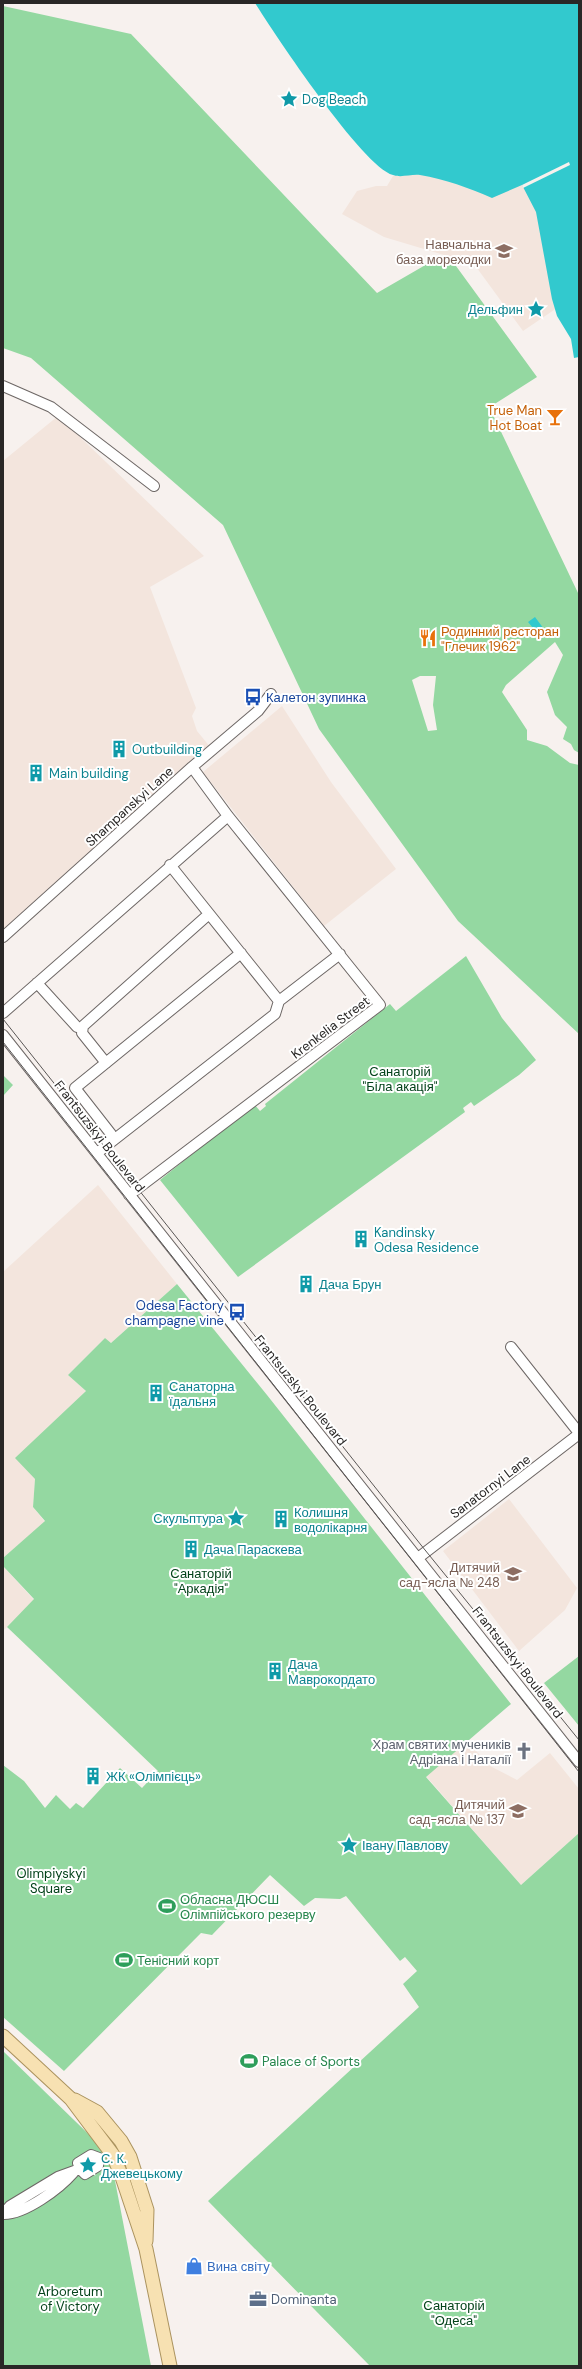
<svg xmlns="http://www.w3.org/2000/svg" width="582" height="2369" font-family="'DM Sans',sans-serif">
	<rect width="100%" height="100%" fill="#f7f1ee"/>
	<!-- built -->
	<path fill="#f3e5dd" d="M573,153L579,170V293L523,331L474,264L384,237L342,214L357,191L376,186H387L393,176Z
		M58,416L204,556L150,587L196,708L192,716L197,731L211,748L3,934V461Z
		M282,706L331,782L396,869L324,926L203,772Z
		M98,1185L177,1284L111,1343L105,1338L68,1375L86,1391L16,1458L35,1479L33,1507L45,1522L3,1558V1272Z
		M509,1499L577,1588L565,1610L519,1651L443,1551Z
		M3,1566L34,1600L3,1631Z
		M467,1741L490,1766L517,1780L550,1753L579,1789V1833L521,1885L426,1776Z"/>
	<!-- green -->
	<path fill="#94d8a1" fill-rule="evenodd" d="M3,6L131,34L377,293L441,256L456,266L537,377L493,405V415L579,595V753L574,750L571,744L563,739L567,727L555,715L547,692L563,655L555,642L506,685L502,692L527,730V740L547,746L570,763L579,765V1034L458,921L319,729L223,525L31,358L3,348ZM420,676H436L433,705L437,730L428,731L412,680Z
		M466,956L502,1018L536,1060L519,1075L474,1106L471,1102L463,1108L465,1112L238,1277L160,1180L254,1104L260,1111L266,1106L265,1104L390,1004L396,1011Z
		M3,1075L13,1085L3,1096Z
		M177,1284L267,1395L511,1704L426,1777L521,1885L579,1833V2366H370L208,2201L419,2007L403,1984L417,1971L405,1957L400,1961L346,1896L340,1899L315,1898L304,1906L270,1875L212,1935L201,1933L64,2071L3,2017V1765L24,1781L45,1808L56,1795L70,1809L76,1803L83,1808L120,1768L142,1788L158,1771L7,1627L34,1599L3,1566V1558L45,1521L33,1507L35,1479L15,1458L86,1391L68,1375L105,1338L111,1343Z
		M579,1656V1726L544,1683Z
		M3,2051L110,2155L151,2366H3Z"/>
	<!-- water -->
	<path fill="#32c9ce" d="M255,3H579V357L574,358L571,339L557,316L552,299L536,212L522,185L492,198C469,188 445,179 420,175C411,174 401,178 393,175C363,167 275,35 255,3Z
		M535,617L544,629L538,634L528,622Z"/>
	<!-- pier -->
	<path fill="#f7f1ee" d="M569,162L570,165L523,188L522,185Z"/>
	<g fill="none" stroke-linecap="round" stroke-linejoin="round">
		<!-- minor casing -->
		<g stroke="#6d6765" stroke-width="12">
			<path id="minor" d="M3,386L51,407L154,486
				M170,865L279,1001
				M3,937L192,767L258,711L271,694
				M37,983L77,1027L81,1028
				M3,1013L228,816
				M3,1035L579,1762
				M106,1063L82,1033L83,1026L209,914
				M110,1143L111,1134L75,1088L241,953
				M97,1153L275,1014L279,1001L340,954
				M129,1195L380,1005L228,816L192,767
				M511,1347L579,1433
				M418,1558L579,1434
				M91,2155L99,2158L98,2166L85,2174L80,2169L78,2163Z
				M3,2214L10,2206L58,2177L80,2169
				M4,2214C25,2214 59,2189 73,2173"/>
		</g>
		<!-- major casing -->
		<g stroke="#ab935f" stroke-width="15">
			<path id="major" d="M3,2036L71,2099L113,2155L122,2177L146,2249L170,2366
				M75,2100L97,2112L121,2141L130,2157L147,2210L146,2241"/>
		</g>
		<!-- minor -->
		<use href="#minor" stroke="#fff" stroke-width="10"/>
		<!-- major -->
		<use href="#major" stroke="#f7e1b2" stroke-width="13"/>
		<!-- tram -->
		<path stroke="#5a5756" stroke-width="1" d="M3,1019L421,1545L579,1740
			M3,1042L579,1772"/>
	</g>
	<!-- icons -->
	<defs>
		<g id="sight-bare" transform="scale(1.38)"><path d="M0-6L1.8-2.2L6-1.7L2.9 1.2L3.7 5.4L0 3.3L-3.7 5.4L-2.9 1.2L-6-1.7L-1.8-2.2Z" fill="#0f9aa8" stroke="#fff" stroke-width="2.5" paint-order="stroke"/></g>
		<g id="university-bare" transform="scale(1.38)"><path d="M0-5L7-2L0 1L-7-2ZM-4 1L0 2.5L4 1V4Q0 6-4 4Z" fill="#8d6e63" stroke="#fff" stroke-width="2.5" paint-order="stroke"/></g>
		<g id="bar-bare" transform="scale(1.38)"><path d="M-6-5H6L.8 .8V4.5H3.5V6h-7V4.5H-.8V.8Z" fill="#e8710a" stroke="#fff" stroke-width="2.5" paint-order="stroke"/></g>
		<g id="restaurant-bare" transform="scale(1.38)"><path d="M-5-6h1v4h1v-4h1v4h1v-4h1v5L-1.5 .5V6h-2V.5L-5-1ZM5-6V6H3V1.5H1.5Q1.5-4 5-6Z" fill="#e8710a" stroke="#fff" stroke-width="2.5" paint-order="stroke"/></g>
		<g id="bus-bare" transform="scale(1.38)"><path d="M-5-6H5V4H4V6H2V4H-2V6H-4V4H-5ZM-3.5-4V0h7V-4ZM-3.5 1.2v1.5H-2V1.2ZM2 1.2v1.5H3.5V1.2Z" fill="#1a4fb4" stroke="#fff" stroke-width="2.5" paint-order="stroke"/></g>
		<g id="building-bare" transform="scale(1.38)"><path d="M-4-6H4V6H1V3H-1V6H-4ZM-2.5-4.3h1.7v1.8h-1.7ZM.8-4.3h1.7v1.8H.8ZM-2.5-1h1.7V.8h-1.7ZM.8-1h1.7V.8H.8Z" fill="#0f9aa8" stroke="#fff" stroke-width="2.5" paint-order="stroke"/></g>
		<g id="school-bare" transform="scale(1.38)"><path d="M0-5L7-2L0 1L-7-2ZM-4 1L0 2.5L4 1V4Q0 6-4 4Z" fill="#8d6e63" stroke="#fff" stroke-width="2.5" paint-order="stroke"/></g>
		<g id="church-bare" transform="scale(1.38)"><path d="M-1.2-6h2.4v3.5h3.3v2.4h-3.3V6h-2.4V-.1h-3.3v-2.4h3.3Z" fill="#6b7280" stroke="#fff" stroke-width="2.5" paint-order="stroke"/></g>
		<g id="stadium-bare" transform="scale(1.38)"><path d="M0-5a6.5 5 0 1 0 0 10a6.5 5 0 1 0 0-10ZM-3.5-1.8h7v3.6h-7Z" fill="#2e9e5b" stroke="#fff" stroke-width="2.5" paint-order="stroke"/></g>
		<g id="shop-bare" transform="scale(1.38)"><path d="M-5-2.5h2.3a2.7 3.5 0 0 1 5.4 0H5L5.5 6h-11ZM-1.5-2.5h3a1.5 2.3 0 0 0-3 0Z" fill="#3f7fe0" stroke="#fff" stroke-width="2.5" paint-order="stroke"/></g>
		<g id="office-bare" transform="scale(1.38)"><path d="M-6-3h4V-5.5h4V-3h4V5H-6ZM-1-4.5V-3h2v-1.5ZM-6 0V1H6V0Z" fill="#5c6f8a" stroke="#fff" stroke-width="2.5" paint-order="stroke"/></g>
	</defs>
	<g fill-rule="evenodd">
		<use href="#sight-bare" x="289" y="99"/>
		<use href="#university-bare" x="504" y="251"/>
		<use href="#sight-bare" x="536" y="309"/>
		<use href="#bar-bare" x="555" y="417"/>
		<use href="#restaurant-bare" x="428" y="638"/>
		<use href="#bus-bare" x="253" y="697"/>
		<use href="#building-bare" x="119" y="749"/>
		<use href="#building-bare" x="36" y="773"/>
		<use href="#building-bare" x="361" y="1239"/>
		<use href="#building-bare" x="306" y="1284"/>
		<use href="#bus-bare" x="237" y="1312"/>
		<use href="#building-bare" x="156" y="1393"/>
		<use href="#sight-bare" x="236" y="1518"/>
		<use href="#building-bare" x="281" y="1519"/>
		<use href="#building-bare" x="191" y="1549"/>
		<use href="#school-bare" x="513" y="1574"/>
		<use href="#building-bare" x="275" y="1671"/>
		<use href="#church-bare" x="524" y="1751"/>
		<use href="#building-bare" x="93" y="1776"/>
		<use href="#school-bare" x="518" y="1811"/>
		<use href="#sight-bare" x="349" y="1845"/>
		<use href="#stadium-bare" x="167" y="1906"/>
		<use href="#stadium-bare" x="124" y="1960"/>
		<use href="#stadium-bare" x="249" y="2061"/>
		<use href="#sight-bare" x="88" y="2165"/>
		<use href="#shop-bare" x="194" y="2266"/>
		<use href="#office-bare" x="258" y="2299"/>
	</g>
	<g text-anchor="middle" stroke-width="4" stroke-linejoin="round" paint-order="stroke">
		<!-- culture labels -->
		<g font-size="13" fill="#0d838f" stroke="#fff" text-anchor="start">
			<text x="302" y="104">Dog Beach</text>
			<text x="523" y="314" text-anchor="end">Дельфин</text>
			<text x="132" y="754">Outbuilding</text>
			<text x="49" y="778">Main building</text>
			<text x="374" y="1237">Kandinsky<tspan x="374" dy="15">Odesa Residence</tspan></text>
			<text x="319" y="1289">Дача Брун</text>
			<text x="169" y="1391">Санаторна<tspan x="169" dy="15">їдальня</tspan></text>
			<text x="294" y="1517">Колишня<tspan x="294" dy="15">водолікарня</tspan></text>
			<text x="223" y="1523" text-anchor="end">Скульптура</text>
			<text x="204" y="1554">Дача Параскева</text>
			<text x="288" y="1669">Дача<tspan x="288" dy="15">Маврокордато</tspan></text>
			<text x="106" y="1781">ЖК «Олімпієць»</text>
			<text x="362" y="1850">Івану Павлову</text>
			<text x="101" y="2163">С. К.<tspan x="101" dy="15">Джевецькому</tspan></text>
		</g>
		<!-- education labels -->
		<g font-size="13" fill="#785e54" stroke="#fff" text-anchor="end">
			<text x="491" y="249">Навчальна<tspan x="491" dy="15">база мореходки</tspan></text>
			<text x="500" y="1572">Дитячий<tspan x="500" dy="15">сад-ясла № 248</tspan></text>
			<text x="505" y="1809">Дитячий<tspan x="505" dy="15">сад-ясла № 137</tspan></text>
		</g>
		<!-- food labels -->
		<g font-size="13" fill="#c56008" stroke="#fff" text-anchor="end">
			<text x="542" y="415">True Man<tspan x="542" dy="15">Hot Boat</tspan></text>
			<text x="441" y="636" text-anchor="start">Родинний ресторан<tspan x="441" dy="15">"Глечик 1962"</tspan></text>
		</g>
		<!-- transit labels -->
		<g font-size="13" fill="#164399" stroke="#fff" text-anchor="start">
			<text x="266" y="702">Калетон зупинка</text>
			<text x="224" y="1310" text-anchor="end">Odesa Factory<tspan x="224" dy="15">champagne vine</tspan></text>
		</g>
		<!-- street labels -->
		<g font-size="13" fill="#292726" stroke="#fff">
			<text transform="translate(129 806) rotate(-42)" y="5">Shampanskyi Lane</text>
			<text transform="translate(330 1027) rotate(-37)" y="5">Krenkelia Street</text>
			<text transform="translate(100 1136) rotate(52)" y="5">Frantsuzskyi Boulevard</text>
			<text transform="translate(301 1390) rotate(51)" y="5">Frantsuzskyi Boulevard</text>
			<text transform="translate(490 1486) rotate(-37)" y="5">Sanatornyi Lane</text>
			<text transform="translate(518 1662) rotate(52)" y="5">Frantsuzskyi Boulevard</text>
		</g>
		<!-- park labels -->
		<g font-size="13" fill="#03421a" stroke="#fff">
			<text x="400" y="1076">Санаторій<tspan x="400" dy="15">"Біла акація"</tspan></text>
			<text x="201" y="1578">Санаторій<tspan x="201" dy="15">"Аркадія"</tspan></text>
			<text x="51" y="1878">Olimpiyskyi<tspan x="51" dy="15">Square</tspan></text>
			<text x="70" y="2296">Arboretum<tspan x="70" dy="15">of Victory</tspan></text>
			<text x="454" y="2310">Санаторій<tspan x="454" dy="15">"Одеса"</tspan></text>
		</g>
		<!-- worship labels -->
		<g font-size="13" fill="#5b616d" stroke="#fff" text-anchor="end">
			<text x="511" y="1749">Храм святих мучеників<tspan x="511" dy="15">Адріана і Наталії</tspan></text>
		</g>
		<!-- leisure labels -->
		<g font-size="13" fill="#27864d" stroke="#fff" text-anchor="start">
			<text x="180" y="1904">Обласна ДЮСШ<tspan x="180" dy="15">Олімпійського резерву</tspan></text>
			<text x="137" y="1965">Тенісний корт</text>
			<text x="262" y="2066">Palace of Sports</text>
		</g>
		<!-- shop labels -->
		<g font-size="13" fill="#366cbe" stroke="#fff" text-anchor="start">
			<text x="207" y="2271">Вина світу</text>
		</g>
		<!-- service labels -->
		<g font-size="13" fill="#4e5e75" stroke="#fff" text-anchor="start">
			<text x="271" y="2304">Dominanta</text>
		</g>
	</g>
	<!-- border -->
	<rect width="582" height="2369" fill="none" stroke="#292726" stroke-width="8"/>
</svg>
